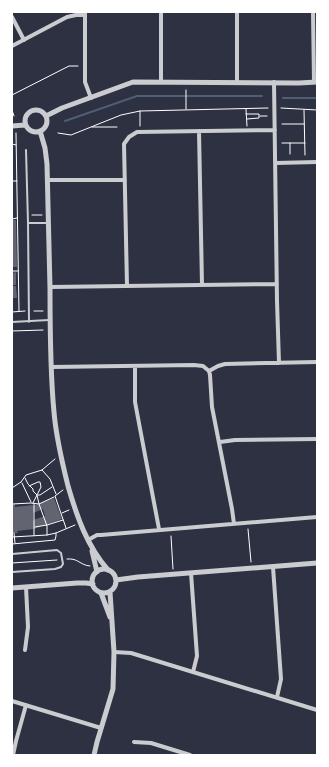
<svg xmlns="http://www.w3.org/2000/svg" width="329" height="767" font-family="Poppins,sans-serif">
	<rect width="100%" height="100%" fill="#2d3142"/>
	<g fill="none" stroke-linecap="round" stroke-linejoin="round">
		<!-- stream -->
		<path stroke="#4f5d75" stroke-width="2" d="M283,98H317
			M65,121L137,96H262"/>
	</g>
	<!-- building -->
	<path fill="#626471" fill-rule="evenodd" d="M12,220H16L17,267H12Z
		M16,272V285H12V273Z
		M12,286H16L17,298H12Z
		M54,498L62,519L34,529L17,531L18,533H12V504H15V507L33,505V506ZM43,509L45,516L33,520V513Z"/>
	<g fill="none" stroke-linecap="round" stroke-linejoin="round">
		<!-- path -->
		<path stroke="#fff" stroke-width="1" d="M186,90V109
			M12,95L69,66H78
			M281,108L317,110
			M246,109L247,126
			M12,110L14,116
			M304,110L305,155
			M140,111V126
			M246,114H259V118L247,119
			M260,116H267
			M282,124H304
			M92,127H117
			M16,133L19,311
			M58,133L71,135L121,115L140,111L268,108
			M282,143H305
			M290,143V154
			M12,144L16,145
			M12,181H17
			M32,215H42
			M12,219L17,218
			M12,271H18
			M34,311H43
			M12,312L25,311
			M12,331L43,330
			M42,470L50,479L56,494
			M25,478L28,484L33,489V491L37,495L39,504L47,526V535
			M22,483L31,502
			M29,486L38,482H40L41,487L33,503
			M12,488L21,482L26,475L42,470L49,464L55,459
			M63,490L55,496L66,528
			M38,495H40L52,487
			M12,504L31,503L39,504L54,497
			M62,513L69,510
			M35,527L47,525L63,520
			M248,529L251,562
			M14,533L15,543
			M34,535V504
			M171,536L173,569
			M12,537L47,535L56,533L75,525
			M12,544L55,540L56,536V533
			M67,559C79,558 79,565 90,566
			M12,563L57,560"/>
		<!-- service -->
		<path stroke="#caccd0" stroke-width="2" d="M26,150L28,223
			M12,322L49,320
			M29,322L28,223H47
			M12,554L57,550L61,553L63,564L61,567L55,569L12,572"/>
		<!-- minor -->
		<path stroke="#caccd0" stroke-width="4" d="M85,12V82L91,98
			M161,12V82
			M313,12L314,82
			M12,17L24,40
			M12,46L67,17L76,15H85
			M237,82V12
			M274,82L277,301L279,363
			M199,131L202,285
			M276,163L317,162
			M48,180H125
			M127,286L124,144L129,137L137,132L275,130
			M50,287L277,284
			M135,366V402L159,529
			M51,367L194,365L203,366L209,371L210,375L212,407L232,509L234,524
			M209,371L218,366L225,364L317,362
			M220,442L235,440L317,439
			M88,540L97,535H101L317,517
			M273,567L281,679L277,697
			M191,573L197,656L193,672
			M25,650L28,627L26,587
			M114,652L131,653L317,710
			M12,701L101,728
			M134,742L151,743L190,755
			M13,755L16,741L26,705"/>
		<!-- tertiary -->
		<path stroke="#caccd0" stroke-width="5" d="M25 121a11 11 0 1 1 22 0a11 11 0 1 1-22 0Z
			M46,116L62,108L133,82L299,83L317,82
			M12,126L25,125
			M40,131L45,148L47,164C48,205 49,247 50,288C50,329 50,371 54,412C56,437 62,462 68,486C77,517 87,546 108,570
			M92,551L97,572
			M92 581a12 12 0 1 1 24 0a12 12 0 1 1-24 0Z
			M116,580L138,577L317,563
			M12,588L77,583H86L93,584
			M101,593L110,617
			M94,755L97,742L113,689L114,652L110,592"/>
	</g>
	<!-- border -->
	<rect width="329" height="767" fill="none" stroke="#ffffff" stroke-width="26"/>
</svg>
